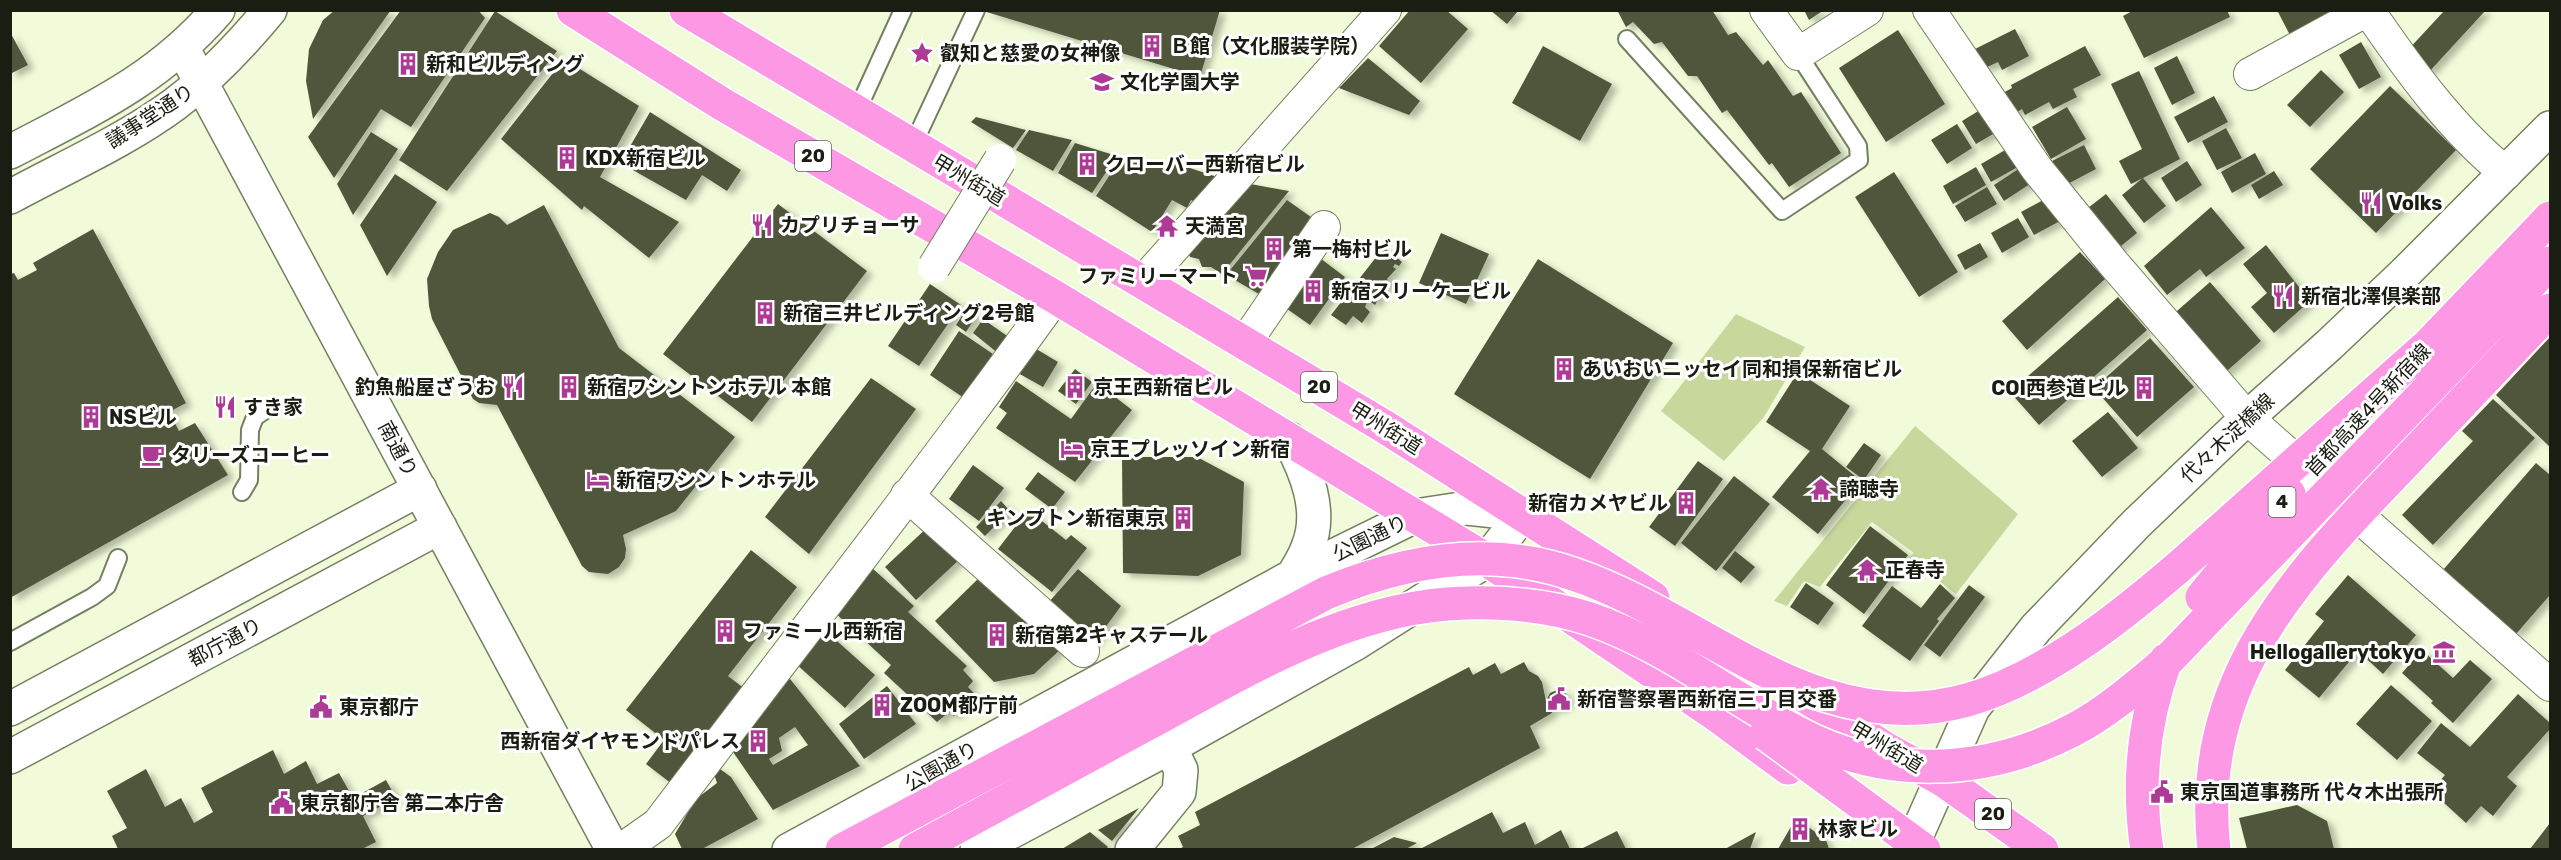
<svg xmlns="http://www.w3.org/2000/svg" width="2561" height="860" font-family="Rubik,'Noto Sans JP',sans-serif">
	<defs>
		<filter id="shadow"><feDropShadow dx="6" dy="4" stdDeviation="3" flood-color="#0004"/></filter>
	</defs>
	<rect width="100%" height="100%" fill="#f1fbd9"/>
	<!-- green -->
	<path fill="#c8d89d" d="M1736,314L1805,347L1764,417L1724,461L1661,411Z
		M1915,426L2018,514L1956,594L1909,558L1914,553L1872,522L1820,587L1804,581L1787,606L1774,601Z"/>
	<!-- building -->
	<path fill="#4f573b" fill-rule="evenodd" filter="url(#shadow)" d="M335,10H391L313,119L306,81L309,49L323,20Z
		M401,10H478L485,18L411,127L381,109L334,178L308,137Z
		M980,10H1220L1200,77Z
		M1410,10H1446L1468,29L1421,83L1379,46Z
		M1490,10H1519L1507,24Z
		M1617,10H1712L1728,35L1736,32L1763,65L1768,60L1793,96L1801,92L1841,153L1789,187L1772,163L1769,165L1727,110L1722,113L1697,76H1688L1662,42L1654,44L1633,22L1626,27Z
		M1804,10H1824L1809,20Z
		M2134,10H2227L2230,17L2144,58L2123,16Z
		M2277,10H2332L2335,16L2292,39Z
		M2445,10H2486L2428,73L2406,52Z
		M495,11L557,51L447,191L399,160Z
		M2015,29L2029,56L2002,70L1998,62L1983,69L1973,50Z
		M1898,30L1945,104L1886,142L1839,68Z
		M10,32L28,65L10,74Z
		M2361,42L2381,77L2359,89L2339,55Z
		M1543,46L1612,84L1580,141L1512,103Z
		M2085,46L2101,75L2073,89L2077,97L2053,109L2049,102L2025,115L2022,109L2012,115L2001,94L2012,88L2011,85Z
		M2177,56L2195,93L2172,105L2154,68Z
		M1368,58L1420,101L1409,115L1339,88Z
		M564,59L639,106L600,177L679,222L649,258L584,206L582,210L501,139Z
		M2321,70L2344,92L2310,127L2287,105Z
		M2139,71L2180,159L2143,178L2166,206L2144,223L2122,195L2143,178L2131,184L2119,161L2142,149L2111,84Z
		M2390,86L2456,150L2376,233L2310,169Z
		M2214,96L2228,122L2188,143L2174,117Z
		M1985,107L2000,130L1976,144L1962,121Z
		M2067,107L2086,139L2051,159L2032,127Z
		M650,112L741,170L727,191L702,175L686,200L631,169L636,162L625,155Z
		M976,117L1026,130L1013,148L971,122Z
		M1957,124L1972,148L1947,164L1931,140Z
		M2226,128L2242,158L2217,170L2202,141Z
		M1029,130L1072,140L1053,171L1016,150Z
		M371,132L398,149L353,215L337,184Z
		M1075,143L1117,156L1092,193L1058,173Z
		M2084,145L2096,169L2060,188L2048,163Z
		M2012,146L2023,164L1991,182L1981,164Z
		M2255,153L2266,174L2232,193L2221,172Z
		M1122,156L1181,165L1217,177L1199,204L1191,200L1187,208L1172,200L1152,232L1096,196Z
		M2187,161L2202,185L2176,202L2161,178Z
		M2023,166L2033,182L2004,201L1994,185Z
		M1976,167L1986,185L1953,204L1943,186Z
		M2274,171L2283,185L2259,199L2251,185Z
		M1894,172L1958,272L1919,297L1855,197Z
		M395,174L437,202L387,276L360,225Z
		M1245,183L1289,191L1222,274L1211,267H1202L1199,259L1190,257L1188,252Z
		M1987,187L1997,204L1965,222L1955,206Z
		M2106,194L2137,233L2116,250L2084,211Z
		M2047,198L2060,221L2034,235L2021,212Z
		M1287,200L1318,222L1266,298L1226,275Z
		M778,204L867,271L752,422L663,354Z
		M544,205L619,348L735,437L676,511L623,535L626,549L625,558L619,567L608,574L589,572L582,566L497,405L479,403L473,399L432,319L429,306L427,279L438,252L453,230L490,213L499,217L507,225Z
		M2211,207L2245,248L2206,277L2200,269L2167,295L2144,266Z
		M2018,218L2029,237L2002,253L1991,233Z
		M93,229L186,403L169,412L179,431L195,423L228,475L10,598V274L14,273L18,280L37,270L33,263Z
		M1441,233L1489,254L1466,304L1419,283Z
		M1980,243L1988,257L1965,270L1957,255Z
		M2266,245L2310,301L2274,333L2251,307L2267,293L2243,264Z
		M1384,247L1402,262L1399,266L1395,264L1393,267L1396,269L1387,279L1389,282L1384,289L1382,288L1378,292L1380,295L1375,305L1368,300L1365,307L1370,312L1362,323L1353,316L1346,325L1331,315Z
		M2080,252L2105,279L2027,350L2002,321Z
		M1316,255L1345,277L1310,325L1280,304Z
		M1538,259L1673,343L1590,479L1454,394Z
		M2210,282L2261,341L2220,377L2169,318Z
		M930,284L961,305L919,366L888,346Z
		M2118,297L2147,330L2039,425L2010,392Z
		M967,308L977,315L966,332L956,325Z
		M983,319L1010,338L999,354L973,333Z
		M959,331L993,354L964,398L930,375Z
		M2550,337V447L2496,395Z
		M2150,338L2194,387L2137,437L2094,388Z
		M1033,347L1058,362L1043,387L1018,373Z
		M1075,369L1092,382L1076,404L1058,391Z
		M1798,372L1850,406L1822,449L1861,481L1818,534L1772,497L1810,451L1766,422Z
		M871,378L916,409L809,554L765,517Z
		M1016,381L1071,419L1097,383L1132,410L1075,482L996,428L1007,413L999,407Z
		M2493,399L2535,438L2433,545L2402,515L2473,441L2462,431Z
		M2108,412L2138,448L2102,477L2072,441Z
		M1864,443L1881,455L1864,480L1846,467Z
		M1122,457H1197L1244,482L1241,555L1198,576L1123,573Z
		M1698,461L1723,479L1675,546L1649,527Z
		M2536,463L2550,475V595L2516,634L2443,570Z
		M973,465L1004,488L979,521L949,499Z
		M1038,472L1065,492L1052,509L1025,489Z
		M1734,476L1770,504L1716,571L1681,543Z
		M1001,501L1010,511L985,536L976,527Z
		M1028,510L1066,540L1071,535L1087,548L1052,592L998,549Z
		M930,525L960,559L916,600L885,567Z
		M1870,526L1908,555L1864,614L1826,585Z
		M751,550L797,587L728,676L754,696L681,791L646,764L664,740L626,710Z
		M1735,551L1755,567L1741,583L1722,568Z
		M871,567L914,606L908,612L967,666L963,670L973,681L968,687L974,693L954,716L949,712L937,722L884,673L891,665L832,610Z
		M1078,569L1121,606L1094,643L1048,603Z
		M982,575L1061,649L1034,674L994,682L935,621Z
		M2348,575L2416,635L2383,674L2358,651L2319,698L2285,670L2324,621L2315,614Z
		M1806,583L1834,603L1818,625L1790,607Z
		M1940,584L1955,598L1937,619L1939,621L1910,661L1862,626L1892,586L1921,608Z
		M1969,585L1985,597L1940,657L1924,645Z
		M828,633L875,675L845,708L795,663L810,643Z
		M2422,650L2453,678L2470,660L2492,679L2453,723L2431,703L2433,701L2402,673Z
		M1524,662L1529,671L1538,676L1542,682L1546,701L1550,693L1557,690L1565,692L1568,697L1566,705L1558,709L1550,708L1552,713L1530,726L1540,748L1352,849H1179L1183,847L1178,836L1200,825L1195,812L1469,667L1473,675L1495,663L1501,674Z
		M786,674L860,766L773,810L731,749ZM795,727L808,745L773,765L769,759L782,751L779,738Z
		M2391,685L2432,721L2397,760L2356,724Z
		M887,686L916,724L864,759L839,724Z
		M2518,694L2550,723V729L2507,777L2517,786L2493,816L2481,806L2466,823L2431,791L2445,775L2417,753L2441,723L2470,747Z
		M273,750L284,774L306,761L317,784L339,773L353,798L386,780L396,798L363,816L376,842L362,849H118L112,836L127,828L107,791L146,769L165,807L181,798L194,823L213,812L201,788Z
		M716,766L731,777L758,819L702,849H682L675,834L696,799L717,783L713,771Z
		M2297,805L2327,821L2334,849H2247L2239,818Z
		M1139,808L1112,841L1098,830Z
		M1492,812L1503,833L1525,822L1535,845L1561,830L1570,849H1420Z
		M1796,818L1826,840L1829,849H1778Z
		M2550,823V849H2530Z
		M1617,831L1626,849H1581Z
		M1090,832L1108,847L1106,849H1062Z
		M1756,832L1750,849H1725Z
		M1394,837L1417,843L1406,849H1371Z"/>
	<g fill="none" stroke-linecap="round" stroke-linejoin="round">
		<!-- lane casing -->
		<g stroke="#767f61" stroke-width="20">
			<path id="lane" d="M1627,39L1782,211L1859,160L1858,146L1798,54
				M856,113L903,10
				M912,147L976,10
				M242,492L249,480L250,430L255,417L270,407
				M10,642L92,597L107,586L118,558"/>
		</g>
		<!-- street casing -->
		<g stroke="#767f61" stroke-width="34">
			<path id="street" d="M1766,10L1798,54L1867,10
				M1929,10L2037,169L2114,264L2247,418L2550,685
				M2368,10C2407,67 2452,130 2506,173
				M2250,74L2367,10
				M1143,282L1385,10
				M1245,343L1324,227
				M907,495L1083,651
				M621,850L658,824C791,648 927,475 1055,297"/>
		</g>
		<!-- secondary casing -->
		<g stroke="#767f61" stroke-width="36">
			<path id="secondary" d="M183,49L613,850
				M10,152C90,110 158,80 218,10
				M10,197C65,167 125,141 175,104C211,77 241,45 270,10
				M1289,439C1306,471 1323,511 1308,547C1305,557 1298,567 1293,576
				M10,709L420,489
				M10,757L440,527
				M789,850L1293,576L1415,516L1467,508L1523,514
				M977,850L1170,747L1356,643L1487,560L1523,514
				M1132,850L1179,792L1181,770L1170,747
				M1910,850L1973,708L2036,628L2137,523L2247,418L2329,345L2405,273L2550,128"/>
		</g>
		<!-- highway casing -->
		<g stroke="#fff" stroke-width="36">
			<path id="highway" d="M573,10L722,104L1055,297L1487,560L1715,714L1788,768
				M686,10L1385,427L1653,598
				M1792,688L1888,750L1943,780L2042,850"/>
		</g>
		<!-- lane -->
		<use href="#lane" stroke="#fff" stroke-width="16"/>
		<!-- street -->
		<use href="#street" stroke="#fff" stroke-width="32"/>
		<!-- secondary -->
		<use href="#secondary" stroke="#fff" stroke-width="33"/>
		<!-- highway -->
		<use href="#highway" stroke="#fd98e4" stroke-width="33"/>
		<!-- street-bridge casing -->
		<g stroke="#767f61" stroke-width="34" stroke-linecap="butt">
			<path id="street-bridge" d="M934,267L1000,160"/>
		</g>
		<!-- highway-bridge casing -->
		<g stroke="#fff" stroke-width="36" stroke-linecap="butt">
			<path id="highway-bridge" d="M2412,362L2550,218
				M2202,597L2261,524L2289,494
				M1766,734L1924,850
				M842,850L1326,593C1405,560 1489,545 1573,574C1704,618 1816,742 1967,700C2067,672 2169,576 2246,507C2306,454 2366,401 2426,347
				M915,850C993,808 1070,766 1147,724C1246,671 1351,605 1467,603C1508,602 1551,606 1590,619C1664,644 1728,696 1796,732C1885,780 1986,776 2075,729C2109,711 2139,684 2169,659L2550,263
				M2147,850C2137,785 2143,721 2166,660
				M2214,850C2195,681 2295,577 2403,465C2452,413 2501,362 2550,310"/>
		</g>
		<!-- street-bridge -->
		<use href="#street-bridge" stroke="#fff" stroke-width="32"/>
		<!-- highway-bridge -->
		<use href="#highway-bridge" stroke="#fd98e4" stroke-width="33"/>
	</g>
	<!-- icons -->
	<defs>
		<g id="building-bare" transform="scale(1.8)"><path d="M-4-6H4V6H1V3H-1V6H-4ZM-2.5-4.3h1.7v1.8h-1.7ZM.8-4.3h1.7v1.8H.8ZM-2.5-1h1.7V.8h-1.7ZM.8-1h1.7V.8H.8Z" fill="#ad3b96" stroke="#fff" stroke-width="2.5" paint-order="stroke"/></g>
		<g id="sight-bare" transform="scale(1.8)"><path d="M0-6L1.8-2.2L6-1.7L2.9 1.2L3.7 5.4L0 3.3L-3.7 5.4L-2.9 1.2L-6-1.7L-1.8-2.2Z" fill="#ad3b96" stroke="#fff" stroke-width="2.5" paint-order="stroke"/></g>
		<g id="university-bare" transform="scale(1.8)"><path d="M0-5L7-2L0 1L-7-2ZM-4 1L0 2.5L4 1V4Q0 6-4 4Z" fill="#ad3b96" stroke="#fff" stroke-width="2.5" paint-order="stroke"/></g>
		<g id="restaurant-bare" transform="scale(1.8)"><path d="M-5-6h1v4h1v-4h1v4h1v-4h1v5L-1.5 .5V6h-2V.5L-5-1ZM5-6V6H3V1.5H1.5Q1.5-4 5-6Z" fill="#ad3b96" stroke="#fff" stroke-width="2.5" paint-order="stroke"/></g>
		<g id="temple-bare" transform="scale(1.8)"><path d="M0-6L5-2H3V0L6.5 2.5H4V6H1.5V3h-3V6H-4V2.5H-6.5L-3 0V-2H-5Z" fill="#ad3b96" stroke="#fff" stroke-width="2.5" paint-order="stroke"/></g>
		<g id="supermarket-bare" transform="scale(1.8)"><path d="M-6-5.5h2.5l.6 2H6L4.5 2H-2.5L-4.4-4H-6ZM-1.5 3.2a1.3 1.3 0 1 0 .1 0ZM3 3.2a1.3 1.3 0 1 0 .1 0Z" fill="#ad3b96" stroke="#fff" stroke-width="2.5" paint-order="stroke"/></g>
		<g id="hotel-bare" transform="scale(1.8)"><path d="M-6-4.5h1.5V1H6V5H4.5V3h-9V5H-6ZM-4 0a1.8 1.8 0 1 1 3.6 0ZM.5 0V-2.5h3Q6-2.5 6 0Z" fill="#ad3b96" stroke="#fff" stroke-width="2.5" paint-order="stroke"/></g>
		<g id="cafe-bare" transform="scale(1.8)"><path d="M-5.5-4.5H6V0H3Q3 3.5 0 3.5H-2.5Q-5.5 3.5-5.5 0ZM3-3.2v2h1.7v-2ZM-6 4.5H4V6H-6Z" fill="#ad3b96" stroke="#fff" stroke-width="2.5" paint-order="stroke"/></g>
		<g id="museum-bare" transform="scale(1.8)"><path d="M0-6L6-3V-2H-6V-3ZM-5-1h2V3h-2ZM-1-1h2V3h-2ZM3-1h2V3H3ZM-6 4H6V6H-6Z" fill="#ad3b96" stroke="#fff" stroke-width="2.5" paint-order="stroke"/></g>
		<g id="civic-bare" transform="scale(1.8)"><path d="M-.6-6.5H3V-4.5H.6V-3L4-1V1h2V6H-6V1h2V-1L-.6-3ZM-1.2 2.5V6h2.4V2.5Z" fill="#ad3b96" stroke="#fff" stroke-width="2.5" paint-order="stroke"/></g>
	</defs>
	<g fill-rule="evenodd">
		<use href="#building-bare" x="1152" y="46"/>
		<use href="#sight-bare" x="922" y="53"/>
		<use href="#building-bare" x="408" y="64"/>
		<use href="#university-bare" x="1102" y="82"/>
		<use href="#building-bare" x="567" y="158"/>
		<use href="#building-bare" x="1087" y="164"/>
		<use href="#restaurant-bare" x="2371" y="203"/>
		<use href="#restaurant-bare" x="762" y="225"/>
		<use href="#temple-bare" x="1167" y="226"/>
		<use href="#building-bare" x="1274" y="249"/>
		<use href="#supermarket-bare" x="1256" y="276"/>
		<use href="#building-bare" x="1313" y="291"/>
		<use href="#restaurant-bare" x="2283" y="296"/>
		<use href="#building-bare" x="765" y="313"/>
		<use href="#building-bare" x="1564" y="369"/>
		<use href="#restaurant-bare" x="513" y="387"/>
		<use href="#building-bare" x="569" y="387"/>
		<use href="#building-bare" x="1075" y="387"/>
		<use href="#building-bare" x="2144" y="388"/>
		<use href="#restaurant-bare" x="225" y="407"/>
		<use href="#building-bare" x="91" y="417"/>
		<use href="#hotel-bare" x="1072" y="449"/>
		<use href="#cafe-bare" x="153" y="455"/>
		<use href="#hotel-bare" x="598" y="480"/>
		<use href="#temple-bare" x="1821" y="489"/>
		<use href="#building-bare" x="1686" y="503"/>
		<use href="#building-bare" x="1183" y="518"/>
		<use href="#temple-bare" x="1867" y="570"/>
		<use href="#building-bare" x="725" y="631"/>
		<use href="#building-bare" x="997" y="635"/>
		<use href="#museum-bare" x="2444" y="652"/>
		<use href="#civic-bare" x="1559" y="699"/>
		<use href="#building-bare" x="882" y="705"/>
		<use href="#civic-bare" x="321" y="707"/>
		<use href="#building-bare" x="758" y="741"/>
		<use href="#civic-bare" x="2162" y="792"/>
		<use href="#civic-bare" x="282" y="803"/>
		<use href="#building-bare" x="1800" y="829"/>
	</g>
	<g text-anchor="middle" stroke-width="6" stroke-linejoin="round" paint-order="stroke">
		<!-- shield labels -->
		<g fill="#fff" stroke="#5f6158" stroke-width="1.5">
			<rect x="795" y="141" width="36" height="30" rx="4.5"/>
			<rect x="1301" y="372" width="36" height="30" rx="4.5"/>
			<rect x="2268.5" y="487" width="27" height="30" rx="4.5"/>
			<rect x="1975" y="799" width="36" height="30" rx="4.5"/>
		</g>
		<g font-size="18" font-weight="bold" fill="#1a1d11">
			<text x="813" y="162">20</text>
			<text x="1319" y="393">20</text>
			<text x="2282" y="508">4</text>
			<text x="1993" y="820">20</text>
		</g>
		<!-- poi labels -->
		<g font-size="20" font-weight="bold" fill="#1a1d11" stroke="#fff" text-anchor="start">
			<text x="1170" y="53">Ｂ館（文化服装学院）</text>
			<text x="940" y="60">叡知と慈愛の女神像</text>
			<text x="426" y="71">新和ビルディング</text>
			<text x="1120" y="89">文化学園大学</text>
			<text x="585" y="165">KDX新宿ビル</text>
			<text x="1105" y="171">クローバー西新宿ビル</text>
			<text x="2389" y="210">Volks</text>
			<text x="780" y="232">カプリチョーサ</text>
			<text x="1185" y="233">天満宮</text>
			<text x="1292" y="256">第一梅村ビル</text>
			<text x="1238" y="283" text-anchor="end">ファミリーマート</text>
			<text x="1331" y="298">新宿スリーケービル</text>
			<text x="2301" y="303">新宿北澤倶楽部</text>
			<text x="783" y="320">新宿三井ビルディング2号館</text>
			<text x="1582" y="376">あいおいニッセイ同和損保新宿ビル</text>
			<text x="495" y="394" text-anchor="end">釣魚船屋ざうお</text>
			<text x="587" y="394">新宿ワシントンホテル 本館</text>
			<text x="1093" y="394">京王西新宿ビル</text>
			<text x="2126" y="395" text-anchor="end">COI西参道ビル</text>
			<text x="243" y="414">すき家</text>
			<text x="109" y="424">NSビル</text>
			<text x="1090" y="456">京王プレッソイン新宿</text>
			<text x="171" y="462">タリーズコーヒー</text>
			<text x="616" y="487">新宿ワシントンホテル</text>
			<text x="1839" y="496">諦聴寺</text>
			<text x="1668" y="510" text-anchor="end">新宿カメヤビル</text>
			<text x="1165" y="525" text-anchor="end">キンプトン新宿東京</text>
			<text x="1885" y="577">正春寺</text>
			<text x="743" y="638">ファミール西新宿</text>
			<text x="1015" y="642">新宿第2キャステール</text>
			<text x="2426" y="659" text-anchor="end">Hellogallerytokyo</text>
			<text x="1577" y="706">新宿警察署西新宿三丁目交番</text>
			<text x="900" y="712">ZOOM都庁前</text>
			<text x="339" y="714">東京都庁</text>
			<text x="740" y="748" text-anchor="end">西新宿ダイヤモンドパレス</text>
			<text x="2180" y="799">東京国道事務所 代々木出張所</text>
			<text x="300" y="810">東京都庁舎 第二本庁舎</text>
			<text x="1818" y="836">林家ビル</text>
		</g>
		<!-- street labels -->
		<g font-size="20" fill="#1a1d11" stroke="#fff">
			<text transform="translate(150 116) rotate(-33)" y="7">議事堂通り</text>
			<text transform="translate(969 180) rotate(31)" y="7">甲州街道</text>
			<text transform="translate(2368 410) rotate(-47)" y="7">首都高速4号新宿線</text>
			<text transform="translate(1386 428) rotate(32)" y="7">甲州街道</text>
			<text transform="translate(2227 438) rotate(-43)" y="7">代々木淀橋線</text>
			<text transform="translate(398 449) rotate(62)" y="7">南通り</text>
			<text transform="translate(1370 538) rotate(-26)" y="7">公園通り</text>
			<text transform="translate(225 642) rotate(-28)" y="7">都庁通り</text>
			<text transform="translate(1887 747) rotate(31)" y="7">甲州街道</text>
			<text transform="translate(941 766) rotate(-29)" y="7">公園通り</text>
		</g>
	</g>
	<!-- border -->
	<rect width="2561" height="860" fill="none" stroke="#1a1d11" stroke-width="24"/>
</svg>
